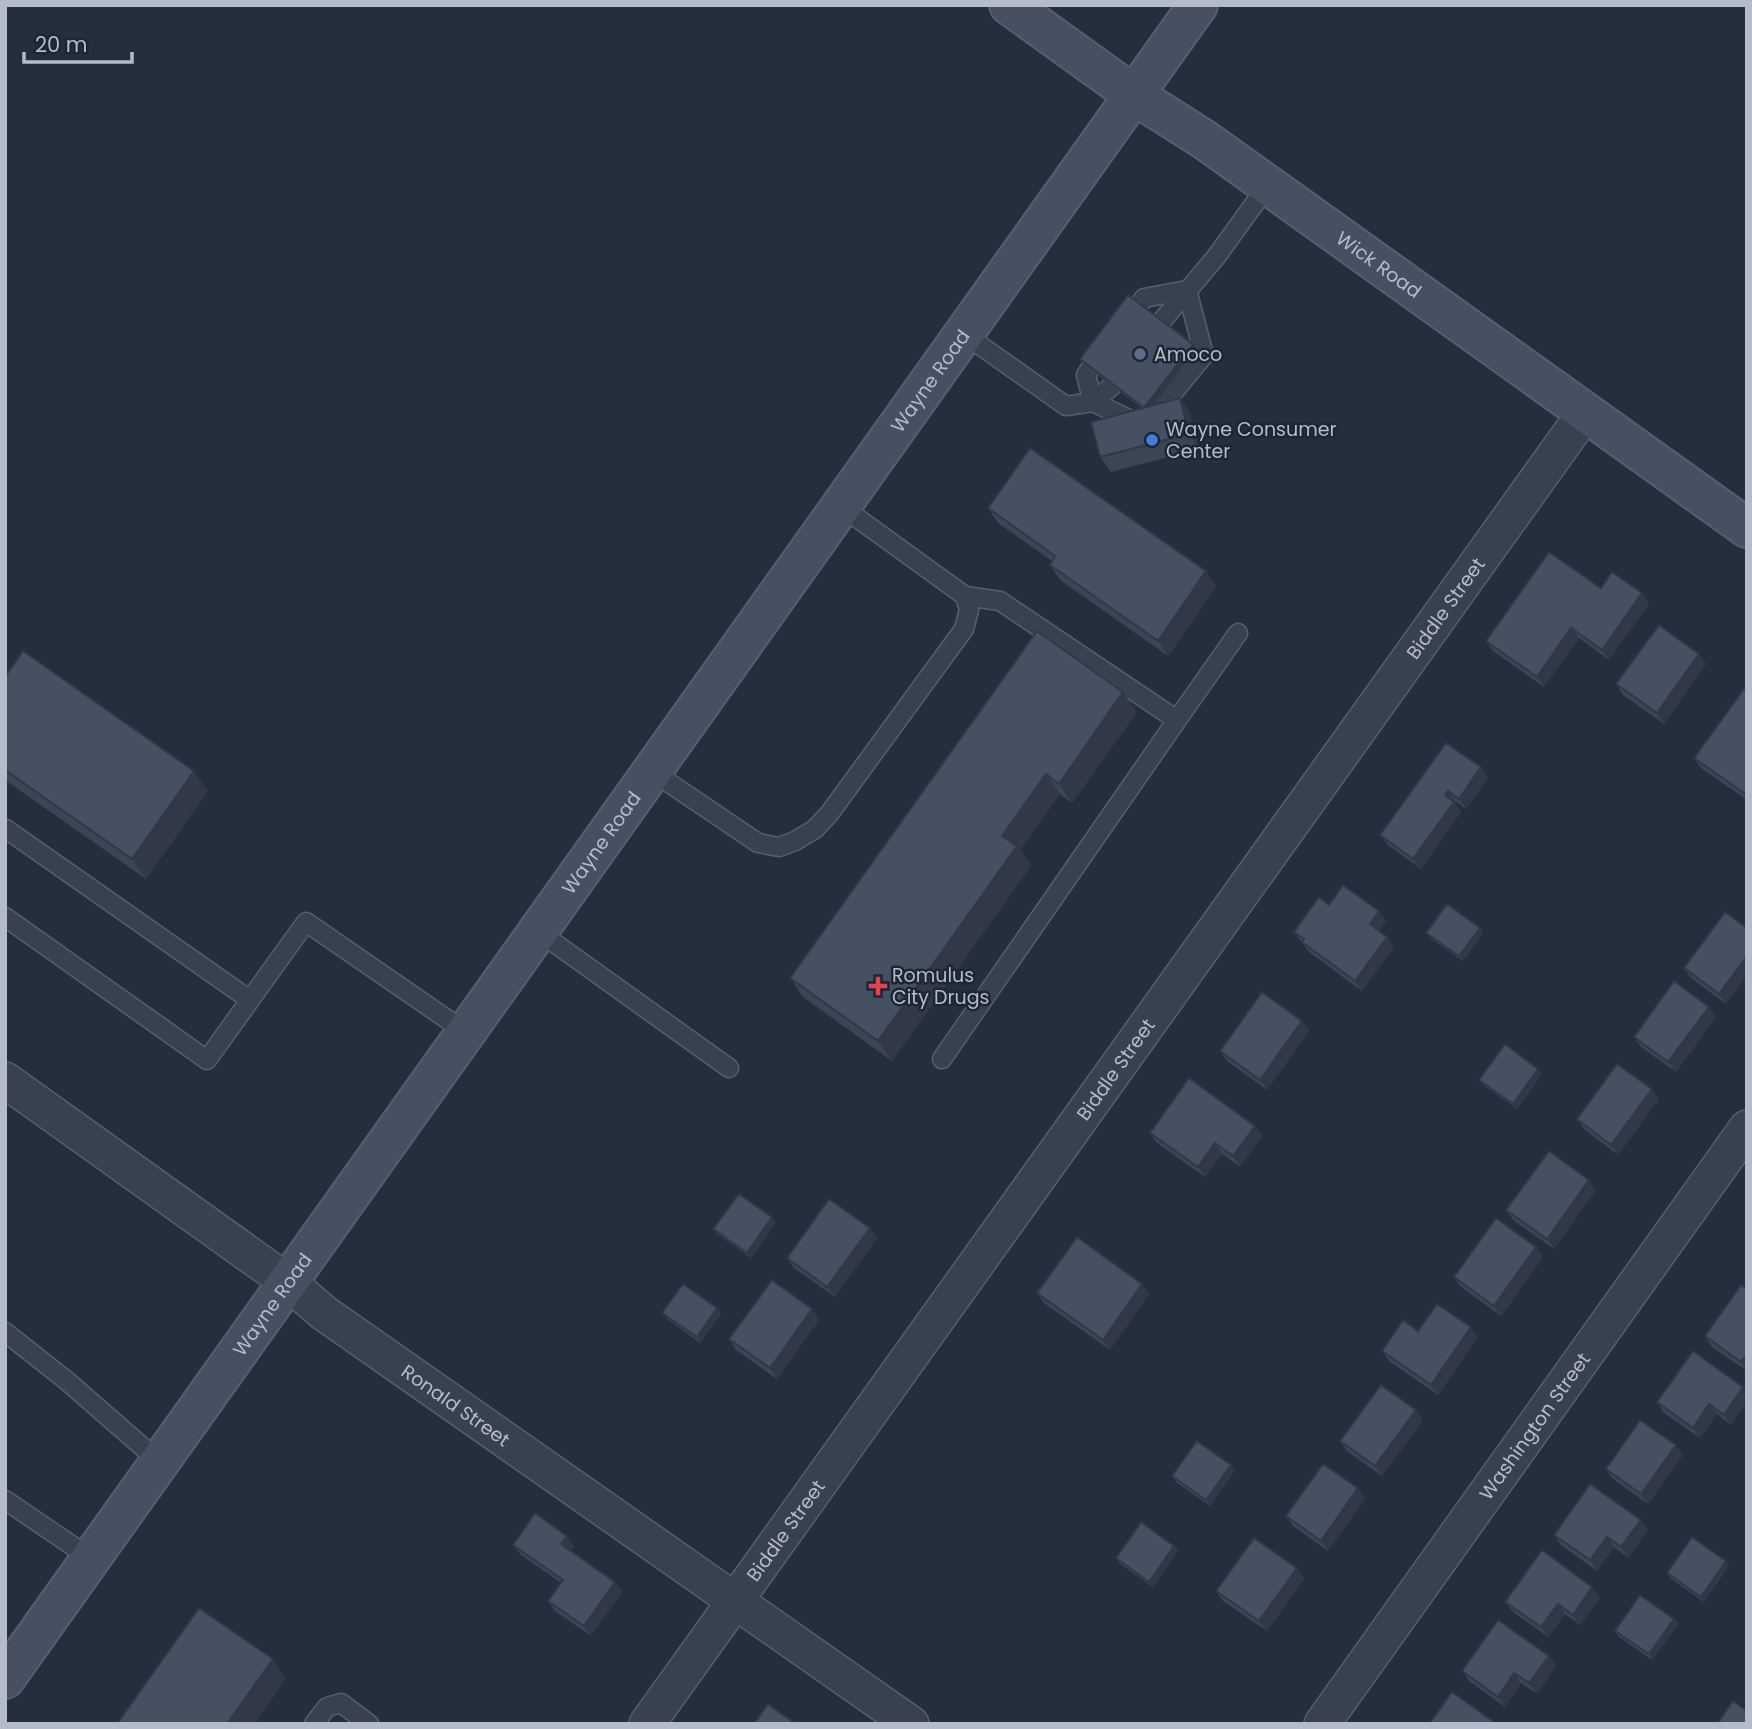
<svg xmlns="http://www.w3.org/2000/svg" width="1752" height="1729" font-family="Poppins,sans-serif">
	<rect width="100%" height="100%" fill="#242f3e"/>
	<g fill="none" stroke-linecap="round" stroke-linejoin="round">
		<!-- lane casing -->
		<g stroke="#565f6c" stroke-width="21">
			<path id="lane" d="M1161,322L1216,257L1268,185
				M964,334L1066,406L1093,402L1112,386
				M1090,369L1086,375L1093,402L1133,421L1153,417L1204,355L1187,290L1144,298L1139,305
				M965,596L1000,601L1177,720L1238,633
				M653,772L758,843L779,847L795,841L815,829L829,814L964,629L969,610L965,596L842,507
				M5,831L6,829L250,1000L306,922L467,1033
				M5,917L207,1060L250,1000
				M539,932L729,1068
				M942,1059L1177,720
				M5,1332L67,1381L161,1463
				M5,1500L92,1559
				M314,1724L327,1707L341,1703L369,1724"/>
		</g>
		<!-- street casing -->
		<g stroke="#565f6c" stroke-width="38">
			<g id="street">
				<path id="s1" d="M5,1080L289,1283L324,1313L911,1724"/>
				<path id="s2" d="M647,1724L1585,413"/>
				<path id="s3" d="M1322,1724L1747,1128"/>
			</g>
		</g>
		<!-- secondary casing -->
		<g stroke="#565f6c" stroke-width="42">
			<g id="secondary">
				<path id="s4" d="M1009,5L1134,95L1205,140L1747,528"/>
				<path id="s5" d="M5,1679L1198,5"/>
			</g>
		</g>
		<!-- lane -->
		<use href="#lane" stroke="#38414e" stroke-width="18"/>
		<!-- street -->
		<use href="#street" stroke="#38414e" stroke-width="35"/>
		<!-- secondary -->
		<use href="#secondary" stroke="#465061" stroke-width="38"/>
	</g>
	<!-- wall -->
	<path fill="#3b4654" d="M1196,349L1154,405L1180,398L1190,413L1200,449L1111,472L1100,457L1141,408L1083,364L1080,359Z
		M988,508L1217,586L1168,656L1060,580L1050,565L1052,561L998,523Z
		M1601,588L1642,593L1649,604L1609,660L1579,638L1544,687L1493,651L1486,641Z
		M1037,631L1137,712L1072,803L1060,794L1020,850L1031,866L892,1061L803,997L790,978Z
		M1699,654L1706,664L1664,724L1623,695L1616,684Z
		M5,677L208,791L146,879L5,780Z
		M1747,690V800L1701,768L1694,758Z
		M1481,767L1488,778L1466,809L1455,801L1454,802L1461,812L1421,869L1388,845L1380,835Z
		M1329,905L1379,911L1386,921L1379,931L1387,937L1394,947L1362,991L1309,952L1294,932Z
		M1725,912L1726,1004L1691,978L1684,968Z
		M1480,928L1483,933L1463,961L1430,938L1426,933Z
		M1716,1017L1676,1072L1641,1047L1634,1037Z
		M1302,1021L1309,1031L1267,1090L1227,1061L1220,1051Z
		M1542,1074L1517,1109L1483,1085L1479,1080Z
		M1659,1099L1618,1155L1584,1129L1577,1119Z
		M1255,1126L1262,1136L1240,1167L1222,1154L1205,1177L1157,1143L1150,1133Z
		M1596,1190L1554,1249L1513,1220L1506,1210Z
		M776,1223L751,1258L717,1234L713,1229Z
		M877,1238L835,1297L794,1268L787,1258Z
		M1543,1257L1501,1316L1461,1287L1454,1277Z
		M1747,1289V1371L1712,1347L1705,1336Z
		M1037,1293L1149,1294L1110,1350L1044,1303Z
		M717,1308L721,1314L700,1343L666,1318L662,1313Z
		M819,1320L777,1379L736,1350L729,1339Z
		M1418,1331L1478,1337L1438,1395L1389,1361L1382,1351Z
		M1747,1392L1731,1425L1717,1414L1700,1438L1664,1413L1657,1402Z
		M1416,1410L1423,1420L1382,1476L1347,1451L1340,1441Z
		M1683,1455L1648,1504L1613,1479L1606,1469Z
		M1231,1465L1235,1470L1210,1506L1176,1482L1172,1476Z
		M1358,1488L1365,1499L1328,1551L1293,1526L1286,1516Z
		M1641,1520L1648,1530L1628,1558L1614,1547L1597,1571L1561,1545L1554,1535Z
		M513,1545L574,1546L571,1551L615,1582L622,1592L591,1636L555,1611L548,1601L561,1583L521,1555Z
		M1174,1546L1178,1551L1153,1587L1119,1563L1116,1558Z
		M1726,1561L1729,1566L1704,1602L1670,1578L1667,1573Z
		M1297,1568L1304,1579L1267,1631L1223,1601L1216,1591Z
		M1600,1597L1580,1625L1565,1614L1548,1637L1513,1612L1505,1602Z
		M1674,1619L1678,1624L1652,1660L1618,1636L1615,1631Z
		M1549,1656L1556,1666L1537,1694L1521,1683L1505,1707L1469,1681L1462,1671Z"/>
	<!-- shaded-wall -->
	<path fill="#303945" d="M1193,344L1196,349L1148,413L1144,408Z
		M1180,398L1190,413L1200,449L1189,434Z
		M1206,571L1217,586L1168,656L1158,641Z
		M1642,593L1649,604L1609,660L1602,650Z
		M1571,628L1579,638L1544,687L1537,677Z
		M1699,654L1706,664L1664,724L1657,713Z
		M1123,692L1137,712L1072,803L1059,784Z
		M1481,767L1488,778L1466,809L1459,799Z
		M194,771L208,791L146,879L132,859Z
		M1046,774L1060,794L1020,850L1031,866L892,1061L878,1041L1002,836Z
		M1448,791L1455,801L1452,805L1445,795Z
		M1454,802L1461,812L1421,869L1413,859Z
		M1379,911L1386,921L1377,934L1370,924Z
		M1480,928L1483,933L1463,961L1459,956Z
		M1387,937L1394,947L1362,991L1355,981Z
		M1747,956V976L1726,1004L1719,994Z
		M1709,1007L1716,1017L1676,1072L1668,1062Z
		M1302,1021L1309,1031L1267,1090L1260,1080Z
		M1538,1069L1542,1074L1517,1109L1513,1104Z
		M1652,1089L1659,1099L1618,1155L1611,1145Z
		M1255,1126L1262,1136L1240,1167L1233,1156Z
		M1215,1143L1222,1154L1205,1177L1198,1167Z
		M1589,1180L1596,1190L1554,1249L1547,1239Z
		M772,1217L776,1223L751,1258L747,1253Z
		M870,1228L877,1238L835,1297L827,1287Z
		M1536,1247L1543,1257L1501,1316L1494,1306Z
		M1142,1284L1149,1294L1110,1350L1103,1340Z
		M717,1308L721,1314L700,1343L697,1337Z
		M812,1309L819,1320L777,1379L770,1368Z
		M1471,1327L1478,1337L1438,1395L1431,1385Z
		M1747,1353V1371L1741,1362Z
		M1743,1387L1747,1392V1403L1731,1425L1724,1415Z
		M1709,1404L1717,1414L1700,1438L1693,1428Z
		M1416,1410L1423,1420L1382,1476L1375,1466Z
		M1676,1445L1683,1455L1648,1504L1641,1494Z
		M1231,1465L1235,1470L1210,1506L1206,1500Z
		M1358,1488L1365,1499L1328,1551L1321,1541Z
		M1641,1520L1648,1530L1628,1558L1621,1547Z
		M567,1536L574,1546L568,1554L561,1544Z
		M1607,1537L1614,1547L1597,1571L1590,1560Z
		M1174,1546L1178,1551L1153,1587L1149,1582Z
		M1726,1561L1729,1566L1704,1602L1701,1597Z
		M1297,1568L1304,1579L1267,1631L1259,1621Z
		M615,1582L622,1592L591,1636L584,1626Z
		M1592,1587L1600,1597L1580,1625L1573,1615Z
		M1558,1604L1565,1614L1548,1637L1541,1627Z
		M1674,1619L1678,1624L1652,1660L1649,1654Z
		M1549,1656L1556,1666L1537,1694L1529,1683Z
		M273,1659L286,1679L255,1724H227Z
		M1514,1673L1521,1683L1505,1707L1498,1697Z"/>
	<!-- building -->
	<path fill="#455162" stroke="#303945" stroke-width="2" d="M1128,295L1193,344L1144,408L1080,359Z
		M1180,398L1189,434L1100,457L1091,422Z
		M1030,448L1206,571L1158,641L1050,565L1055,556L988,508Z
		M1549,552L1601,588L1612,572L1642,593L1602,650L1571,628L1537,677L1486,641Z
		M1659,625L1699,654L1657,713L1616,684Z
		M1037,631L1123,692L1059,784L1046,774L1002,836L1017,846L878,1041L790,978Z
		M23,651L194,771L132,859L5,770V677Z
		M1744,689L1747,690V795L1694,758Z
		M1446,743L1481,767L1459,799L1448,791L1445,795L1454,802L1413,859L1380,835Z
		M1343,885L1379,911L1370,924L1387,937L1355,981L1302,942L1304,939L1294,932L1319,897L1329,905Z
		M1447,904L1480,928L1459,956L1426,933Z
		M1725,912L1747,928V956L1719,994L1684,968Z
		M1674,981L1709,1007L1668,1062L1634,1037Z
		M1262,992L1302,1021L1260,1080L1220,1051Z
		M1505,1044L1538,1069L1513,1104L1479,1080Z
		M1617,1064L1652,1089L1611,1145L1577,1119Z
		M1189,1078L1255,1126L1233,1156L1215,1143L1198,1167L1150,1133Z
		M1549,1151L1589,1180L1547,1239L1506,1210Z
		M739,1194L772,1217L747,1253L713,1229Z
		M829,1199L870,1228L827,1287L787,1258Z
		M1496,1218L1536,1247L1494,1306L1454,1277Z
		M1077,1237L1142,1284L1103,1340L1037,1293Z
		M772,1280L812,1309L770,1368L729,1339Z
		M683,1284L717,1308L697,1337L662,1313Z
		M1741,1285L1747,1289V1353L1741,1362L1705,1336Z
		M1437,1304L1471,1327L1431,1385L1382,1351L1403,1320L1418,1331Z
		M1693,1351L1743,1387L1724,1415L1709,1404L1693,1428L1657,1402Z
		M1381,1385L1416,1410L1375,1466L1340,1441Z
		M1640,1420L1676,1445L1641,1494L1606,1469Z
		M1197,1441L1231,1465L1206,1500L1172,1476Z
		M1323,1464L1358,1488L1321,1541L1286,1516Z
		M1590,1484L1641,1520L1621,1547L1607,1537L1590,1560L1554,1535Z
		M535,1513L567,1536L561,1544L615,1582L584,1626L548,1601L563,1580L513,1545Z
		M1141,1522L1174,1546L1149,1582L1116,1558Z
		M1692,1537L1726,1561L1701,1597L1667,1573Z
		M1254,1538L1297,1568L1259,1621L1216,1591Z
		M1542,1550L1592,1587L1573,1615L1558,1604L1541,1627L1505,1602Z
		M1640,1595L1674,1619L1649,1654L1615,1631Z
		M199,1608L273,1659L227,1724H117Z
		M1498,1620L1549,1656L1529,1683L1514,1673L1498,1697L1462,1671Z
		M1452,1692L1497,1724H1429Z
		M1733,1701L1747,1711V1724H1717Z
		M768,1704L796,1724H754Z"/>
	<!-- markers -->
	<circle fill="#5c6f8a" stroke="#1d2633" stroke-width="2.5" cx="1140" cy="354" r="7"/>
	<circle fill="#3f7fe0" stroke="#1d2633" stroke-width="2.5" cx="1152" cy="440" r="7"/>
	<path fill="#e0444e" stroke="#1d2633" stroke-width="2.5" d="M874.5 975.5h7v7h7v7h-7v7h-7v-7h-7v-7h7z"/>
	<g text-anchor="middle" stroke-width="5" stroke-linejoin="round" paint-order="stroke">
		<!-- street labels -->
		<g font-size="19" fill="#b4bcc9" stroke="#1d2633">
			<text dy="7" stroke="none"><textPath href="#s4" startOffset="452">Wick Road</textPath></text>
			<text dy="7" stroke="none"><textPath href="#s5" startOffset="1594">Wayne Road</textPath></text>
			<text dy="7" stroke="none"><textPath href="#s2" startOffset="1372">Biddle Street</textPath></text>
			<text dy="7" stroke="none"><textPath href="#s5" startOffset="1027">Wayne Road</textPath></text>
			<text dy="7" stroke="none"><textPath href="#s2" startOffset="805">Biddle Street</textPath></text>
			<text dy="7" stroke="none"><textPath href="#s5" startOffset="460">Wayne Road</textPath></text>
			<text dy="7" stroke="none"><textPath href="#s1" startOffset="556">Ronald Street</textPath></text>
			<text dy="7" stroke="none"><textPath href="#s3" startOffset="366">Washington Street</textPath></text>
			<text dy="7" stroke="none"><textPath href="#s2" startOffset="238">Biddle Street</textPath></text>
		</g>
		<!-- poi labels -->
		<g font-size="19" fill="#b4bcc9" stroke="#1d2633" text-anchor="start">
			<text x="1154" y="361">Amoco</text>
			<text x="1166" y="436">Wayne Consumer<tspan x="1166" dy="22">Center</tspan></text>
			<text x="892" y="982">Romulus<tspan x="892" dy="22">City Drugs</tspan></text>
		</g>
	</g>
	<!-- border -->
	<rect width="1752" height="1729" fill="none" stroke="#b4bcc9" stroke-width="14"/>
	<!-- scale -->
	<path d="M24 52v10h108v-10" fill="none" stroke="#b4bcc9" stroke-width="3.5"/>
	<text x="35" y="52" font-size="21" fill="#b4bcc9" stroke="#1d2633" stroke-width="5" paint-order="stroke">20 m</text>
</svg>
